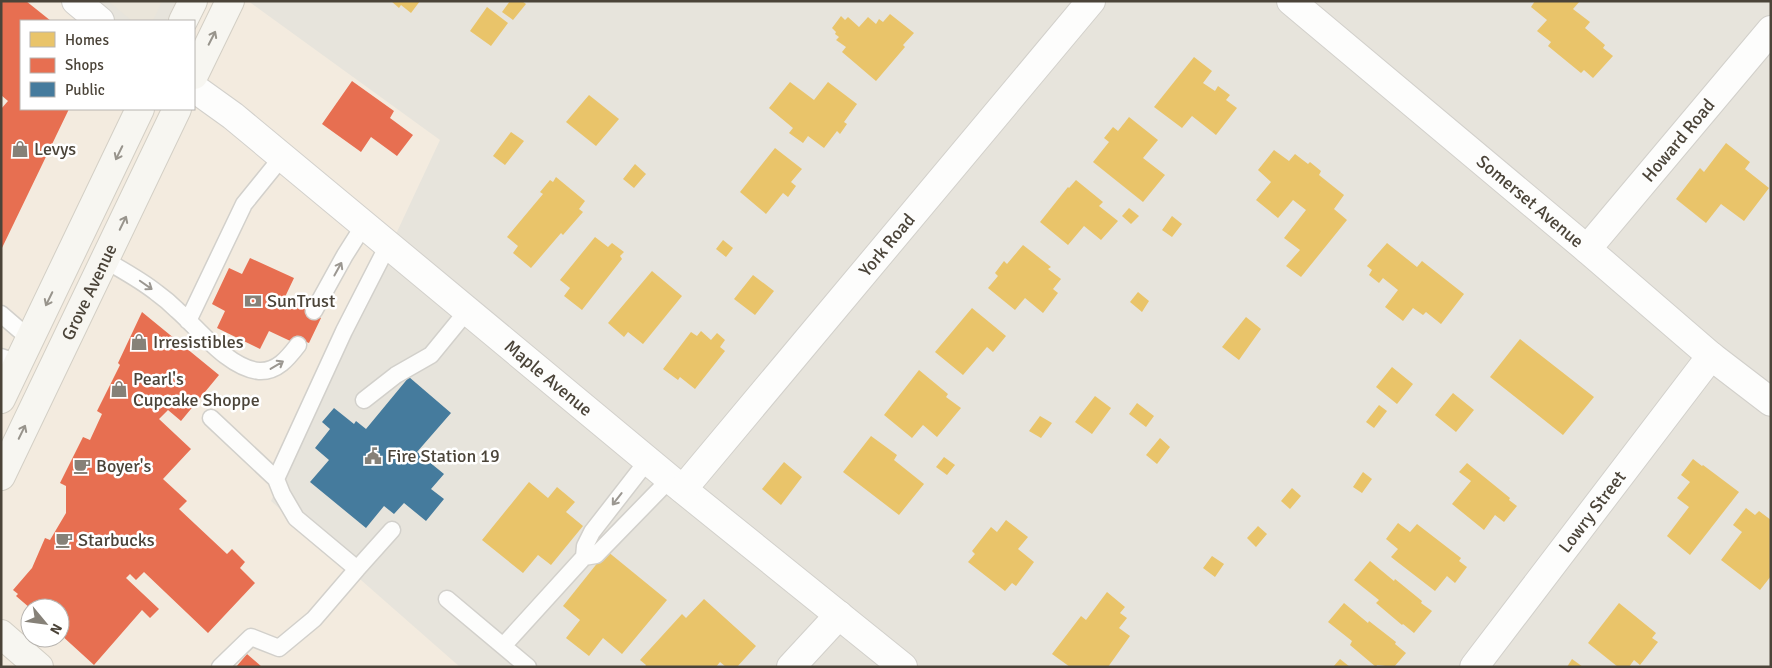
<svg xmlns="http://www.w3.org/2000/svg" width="1772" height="668" font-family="Signika,sans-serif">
	<rect width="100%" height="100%" fill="#f4f2ee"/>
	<!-- residential -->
	<path fill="#e7e4dc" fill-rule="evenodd" d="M1,1H1771V667H1ZM21,21H194V109H21ZM30,608H60V638H30Z"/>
	<!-- commercial -->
	<path fill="#f3ebdf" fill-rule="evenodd" d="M1,1H83L110,21H21V109H194V21H167L177,1H248L440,140L271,501L460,667H1ZM30,608H60V638H30Z"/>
	<!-- education -->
	<path fill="#eae5da" d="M108,1H162L153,21H132Z"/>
	<!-- homes -->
	<path fill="#e9c46a" d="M391,1H420L411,13L401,5L399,8Z
		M510,1H522L526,4L513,20L502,12Z
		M1535,1H1580L1573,9L1590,22L1585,28L1605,45L1603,48L1613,56L1593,78L1584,70L1581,73L1548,46L1551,42L1537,31L1547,20L1531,7Z
		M487,7L508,23L491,46L470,31Z
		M890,14L914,33L903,45L905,47L876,81L842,52L846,47L836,40L839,37L835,34L836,32L832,28L841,16L845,20L848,17L859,27L868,17L876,24L879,19L883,22Z
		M1194,57L1212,71L1203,83L1215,91L1218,86L1230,95L1226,100L1237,108L1216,135L1192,116L1182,128L1154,107Z
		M790,82L814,100L828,82L857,104L844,122L847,124L840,134L837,131L824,148L808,136L803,143L789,133L793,128L769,108Z
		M589,95L619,119L596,146L566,122Z
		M1129,117L1158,140L1143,158L1165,175L1143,202L1093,162L1109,142L1104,138L1113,127L1118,131Z
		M511,132L524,141L505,165L493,156Z
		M1726,143L1750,162L1745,169L1769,188L1744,221L1721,204L1706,223L1676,199L1700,168L1704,172Z
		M775,148L802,169L791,182L796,186L788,197L783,193L766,214L740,192Z
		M1274,150L1289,161L1295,154L1308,164L1310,162L1321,171L1319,175L1344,195L1334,209L1347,220L1301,277L1286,266L1300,250L1284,238L1306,210L1293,200L1278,218L1256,200L1271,182L1258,170Z
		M635,164L646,174L634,188L623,179Z
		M556,177L585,201L579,209L583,212L563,235L561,233L531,268L513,253L518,246L507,237L543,194L540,192L550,180L553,182Z
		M1076,180L1103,202L1099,206L1118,221L1101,240L1084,226L1068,245L1040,222L1068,187L1069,188Z
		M1129,208L1139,216L1131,224L1122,216Z
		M1172,216L1182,224L1172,237L1162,230Z
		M595,237L608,247L612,243L624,252L620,256L622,259L582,310L564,296L570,288L560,280Z
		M723,240L733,248L726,257L716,249Z
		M1387,243L1417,267L1422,261L1464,294L1441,324L1426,312L1423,315L1413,308L1403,321L1385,307L1398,290L1383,278L1379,283L1369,275L1372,270L1367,266Z
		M1023,245L1051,267L1048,269L1061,279L1053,289L1058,293L1043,313L1025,298L1015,310L988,288L998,276L995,273L1004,261L1007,264Z
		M652,271L682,296L643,344L628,332L624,337L608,323Z
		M753,275L774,291L755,315L734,299Z
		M1138,292L1149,301L1142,312L1130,302Z
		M972,308L1006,336L993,352L987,347L963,375L935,352Z
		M1246,317L1261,329L1239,360L1222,347Z
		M701,331L711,340L717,333L725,340L720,347L725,351L695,389L680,377L678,380L663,369L691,332L697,336Z
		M1520,339L1594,397L1563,435L1490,377Z
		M1392,367L1413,384L1397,404L1376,387Z
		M919,370L948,394L946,397L961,408L937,437L923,425L912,438L884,415Z
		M1453,393L1474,410L1456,432L1435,415Z
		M1095,396L1111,408L1092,434L1075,422Z
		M1137,403L1154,416L1146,427L1129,414Z
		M1379,405L1387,411L1374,428L1366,422Z
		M1040,416L1052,423L1041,438L1029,431Z
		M871,436L897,455L894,460L924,484L899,515L843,472Z
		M1160,438L1170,447L1157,464L1146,455Z
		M944,457L955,465L947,475L936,467Z
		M1693,459L1702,466L1703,465L1739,492L1690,555L1667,536L1689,507L1677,498L1690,482L1681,475Z
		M784,462L802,477L781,505L762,489Z
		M1467,463L1510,498L1509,500L1517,506L1504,522L1495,515L1484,530L1452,504L1471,481L1459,472Z
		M1363,472L1372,479L1362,493L1353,487Z
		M529,482L548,498L557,487L575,502L566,512L583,526L551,565L538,555L523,573L482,540Z
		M1292,488L1301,496L1290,509L1281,501Z
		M1746,508L1755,515L1759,511L1771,520V576L1760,590L1721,560L1742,532L1733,525Z
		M1006,520L1028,537L1018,549L1034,562L1016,586L1012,583L1005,591L968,562L975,554L972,551L991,527L997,532Z
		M1398,523L1410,532L1417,524L1461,558L1459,561L1467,567L1455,583L1447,576L1435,591L1391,557L1398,549L1386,539Z
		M1258,526L1267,534L1256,547L1247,538Z
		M607,551L667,600L622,654L603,638L589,656L566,638L580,620L563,606Z
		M1212,556L1224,564L1215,577L1203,568Z
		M1370,561L1394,581L1395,579L1422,601L1421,603L1432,611L1414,633L1403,624L1402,625L1376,603L1379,600L1354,580Z
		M1107,592L1125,607L1120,613L1127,618L1119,628L1130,636L1108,667H1070L1052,654L1081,616L1086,620Z
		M704,599L756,646L737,667H726L720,662L716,667H645L646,665L640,660L682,614L686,618Z
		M1344,603L1368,623L1369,621L1396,642L1395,644L1406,653L1394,667L1377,665L1376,667L1350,645L1352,641L1328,622Z
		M1619,603L1656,633L1652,638L1658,642L1640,665L1634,660L1629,667H1618L1588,643Z
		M1340,659L1350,667H1333Z
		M1572,659L1583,667H1567Z"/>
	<!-- shops -->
	<path fill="#e76f51" d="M1,1H26L51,21H21V109H69L1,250V109L8,101L1,95Z
		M352,81L394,111L390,118L413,135L397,156L371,137L361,152L322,124Z
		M250,258L294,278L285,297L318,313L317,315L321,318L309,343L304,341L301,346L269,331L260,349L217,328L225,311L212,304L229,268L242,274Z
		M142,312L219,375L181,421L168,410L159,419L191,449L163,479L187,501L179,509L227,554L232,549L245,562L240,568L255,583L208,633L144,572L136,580L130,574L126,578L159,609L150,618L142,610L94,665L60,634V608H30L16,596L18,594L13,590L32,568L45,538L50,540L66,513V486L60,483L83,437L90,440L102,414L97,411L120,365L118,363Z
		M247,654L262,667H236Z"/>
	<!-- public -->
	<path fill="#457b9d" d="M409,377L451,413L417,452L444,474L431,489L444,499L426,521L404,503L394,514L384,506L366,528L310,482L329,460L315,448L330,429L322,422L334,408L354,424L356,421L366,429Z"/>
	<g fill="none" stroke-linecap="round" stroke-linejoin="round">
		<!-- lane casing -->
		<g stroke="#d2d0cb" stroke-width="19">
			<path id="lane" d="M388,245L344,331L276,479L282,494L296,518L357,569L392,530
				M105,260C122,270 141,280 157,293C164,298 171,304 177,310C199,329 228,368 259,371C277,372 288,358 298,345
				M314,311L345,255L364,225
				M1,314L30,339
				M188,321L244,204L282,157
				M1,357L19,363
				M364,400L396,375L431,355L467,311
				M211,418L276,479
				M648,460L592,532L585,546L584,557L596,555L670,479
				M447,599L528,667
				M503,646L584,557
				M220,667L251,637L279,648L314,619L357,569"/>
		</g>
		<!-- street casing -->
		<g stroke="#d2d0cb" stroke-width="30">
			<g id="street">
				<path d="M76,1L100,21"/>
				<path id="s1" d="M1291,1L1587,249L1711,356L1771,402"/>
				<path id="s2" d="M194,88L233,116L670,479L903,667"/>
				<path id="s3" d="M1587,249L1771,30"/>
				<path id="s4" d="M683,489L1091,1"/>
				<path d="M791,667L839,615"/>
				<path id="s5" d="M1474,667L1711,356"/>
			</g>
		</g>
		<!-- secondary casing -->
		<g stroke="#d3cfc5" stroke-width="30">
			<g id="secondary">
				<path d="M183,21L193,1"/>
				<path d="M194,75L230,1"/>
				<path d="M1,399L140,109"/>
				<path id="s6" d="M1,476L177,109"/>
				<path d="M1,634L39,667"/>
			</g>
		</g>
		<!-- lane -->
		<use href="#lane" stroke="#fdfdfc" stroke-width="16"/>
		<!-- street -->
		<use href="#street" stroke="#fdfdfc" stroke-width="28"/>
		<!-- secondary -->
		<use href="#secondary" stroke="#f7f6f1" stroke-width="28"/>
	</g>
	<!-- one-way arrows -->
	<defs><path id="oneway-shaft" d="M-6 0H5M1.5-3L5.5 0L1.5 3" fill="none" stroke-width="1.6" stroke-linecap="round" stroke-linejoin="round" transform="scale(1.25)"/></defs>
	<g stroke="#98948c">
		<use href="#oneway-shaft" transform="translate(212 38) rotate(-63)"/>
		<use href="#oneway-shaft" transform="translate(119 153) rotate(116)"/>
		<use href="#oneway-shaft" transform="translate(123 223) rotate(-64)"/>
		<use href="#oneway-shaft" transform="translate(49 299) rotate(116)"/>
		<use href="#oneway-shaft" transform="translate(22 432) rotate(-64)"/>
	</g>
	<g stroke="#9b9791">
		<use href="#oneway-shaft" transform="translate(338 269) rotate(-61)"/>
		<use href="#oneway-shaft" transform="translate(146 285) rotate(35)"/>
		<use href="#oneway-shaft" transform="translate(277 365) rotate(-31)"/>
		<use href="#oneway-shaft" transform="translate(617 499) rotate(128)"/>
	</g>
	<!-- icons -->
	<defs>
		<g id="shop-bare" transform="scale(1.35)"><path d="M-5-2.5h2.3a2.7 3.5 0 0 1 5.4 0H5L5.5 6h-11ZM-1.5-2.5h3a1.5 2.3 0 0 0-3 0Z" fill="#868178" stroke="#fff" stroke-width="2.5" paint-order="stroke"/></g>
		<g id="bank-bare" transform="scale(1.35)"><path d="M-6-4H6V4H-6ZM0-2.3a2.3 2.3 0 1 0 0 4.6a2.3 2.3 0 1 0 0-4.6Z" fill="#868178" stroke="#fff" stroke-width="2.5" paint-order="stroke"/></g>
		<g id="civic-bare" transform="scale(1.35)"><path d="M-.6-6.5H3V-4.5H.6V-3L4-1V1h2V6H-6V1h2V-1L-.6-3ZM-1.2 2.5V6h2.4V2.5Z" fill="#868178" stroke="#fff" stroke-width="2.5" paint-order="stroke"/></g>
		<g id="cafe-bare" transform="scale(1.35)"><path d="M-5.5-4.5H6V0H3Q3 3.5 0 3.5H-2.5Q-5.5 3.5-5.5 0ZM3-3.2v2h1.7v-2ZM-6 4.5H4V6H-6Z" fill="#868178" stroke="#fff" stroke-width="2.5" paint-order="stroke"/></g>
	</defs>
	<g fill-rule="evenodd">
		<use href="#shop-bare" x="20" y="149"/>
		<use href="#bank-bare" x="253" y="301"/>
		<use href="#shop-bare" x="139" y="342"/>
		<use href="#shop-bare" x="119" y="389"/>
		<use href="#civic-bare" x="373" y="456"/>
		<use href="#cafe-bare" x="82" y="466"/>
		<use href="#cafe-bare" x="64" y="540"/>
	</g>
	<g text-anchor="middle" stroke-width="5" stroke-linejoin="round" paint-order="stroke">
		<!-- street labels -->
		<g font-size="18" fill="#4b4439" stroke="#fff">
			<text dy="6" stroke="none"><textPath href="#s3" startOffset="142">Howard Road</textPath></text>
			<text dy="6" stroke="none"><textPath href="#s1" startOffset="312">Somerset Avenue</textPath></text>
			<text dy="6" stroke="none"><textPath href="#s4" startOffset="318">York Road</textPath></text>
			<text dy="6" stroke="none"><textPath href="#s6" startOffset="204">Grove Avenue</textPath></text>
			<text dy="6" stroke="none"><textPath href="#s2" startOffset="458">Maple Avenue</textPath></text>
			<text dy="6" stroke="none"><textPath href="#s5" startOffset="195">Lowry Street</textPath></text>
		</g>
		<!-- poi labels -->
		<g font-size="18" fill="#4b4439" stroke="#fff" text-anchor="start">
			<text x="34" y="155">Levys</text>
			<text x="267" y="307">SunTrust</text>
			<text x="153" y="348">Irresistibles</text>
			<text x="133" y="385">Pearl's<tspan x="133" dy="21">Cupcake Shoppe</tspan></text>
			<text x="387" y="462">Fire Station 19</text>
			<text x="96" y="472">Boyer's</text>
			<text x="78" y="546">Starbucks</text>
		</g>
	</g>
	<!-- border -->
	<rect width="1772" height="668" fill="none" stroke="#4b4439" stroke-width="5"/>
	<!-- legend -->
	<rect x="20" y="20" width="175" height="90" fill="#ffffff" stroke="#b7b4b0"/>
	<rect x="30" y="32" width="25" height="15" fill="#e9c46a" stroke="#b7b4b0"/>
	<text x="65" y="45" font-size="15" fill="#4b4439">Homes</text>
	<rect x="30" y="58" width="25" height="15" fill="#e76f51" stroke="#b7b4b0"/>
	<text x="65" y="70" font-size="15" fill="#4b4439">Shops</text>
	<rect x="30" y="82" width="25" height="15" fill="#457b9d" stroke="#b7b4b0"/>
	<text x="65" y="95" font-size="15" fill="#4b4439">Public</text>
	<!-- north arrow -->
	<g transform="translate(45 623) rotate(119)"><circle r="24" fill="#ffffff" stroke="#b7b4b0"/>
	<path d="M0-4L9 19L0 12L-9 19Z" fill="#868178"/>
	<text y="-8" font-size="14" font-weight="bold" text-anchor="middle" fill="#4b4439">N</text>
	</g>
</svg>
